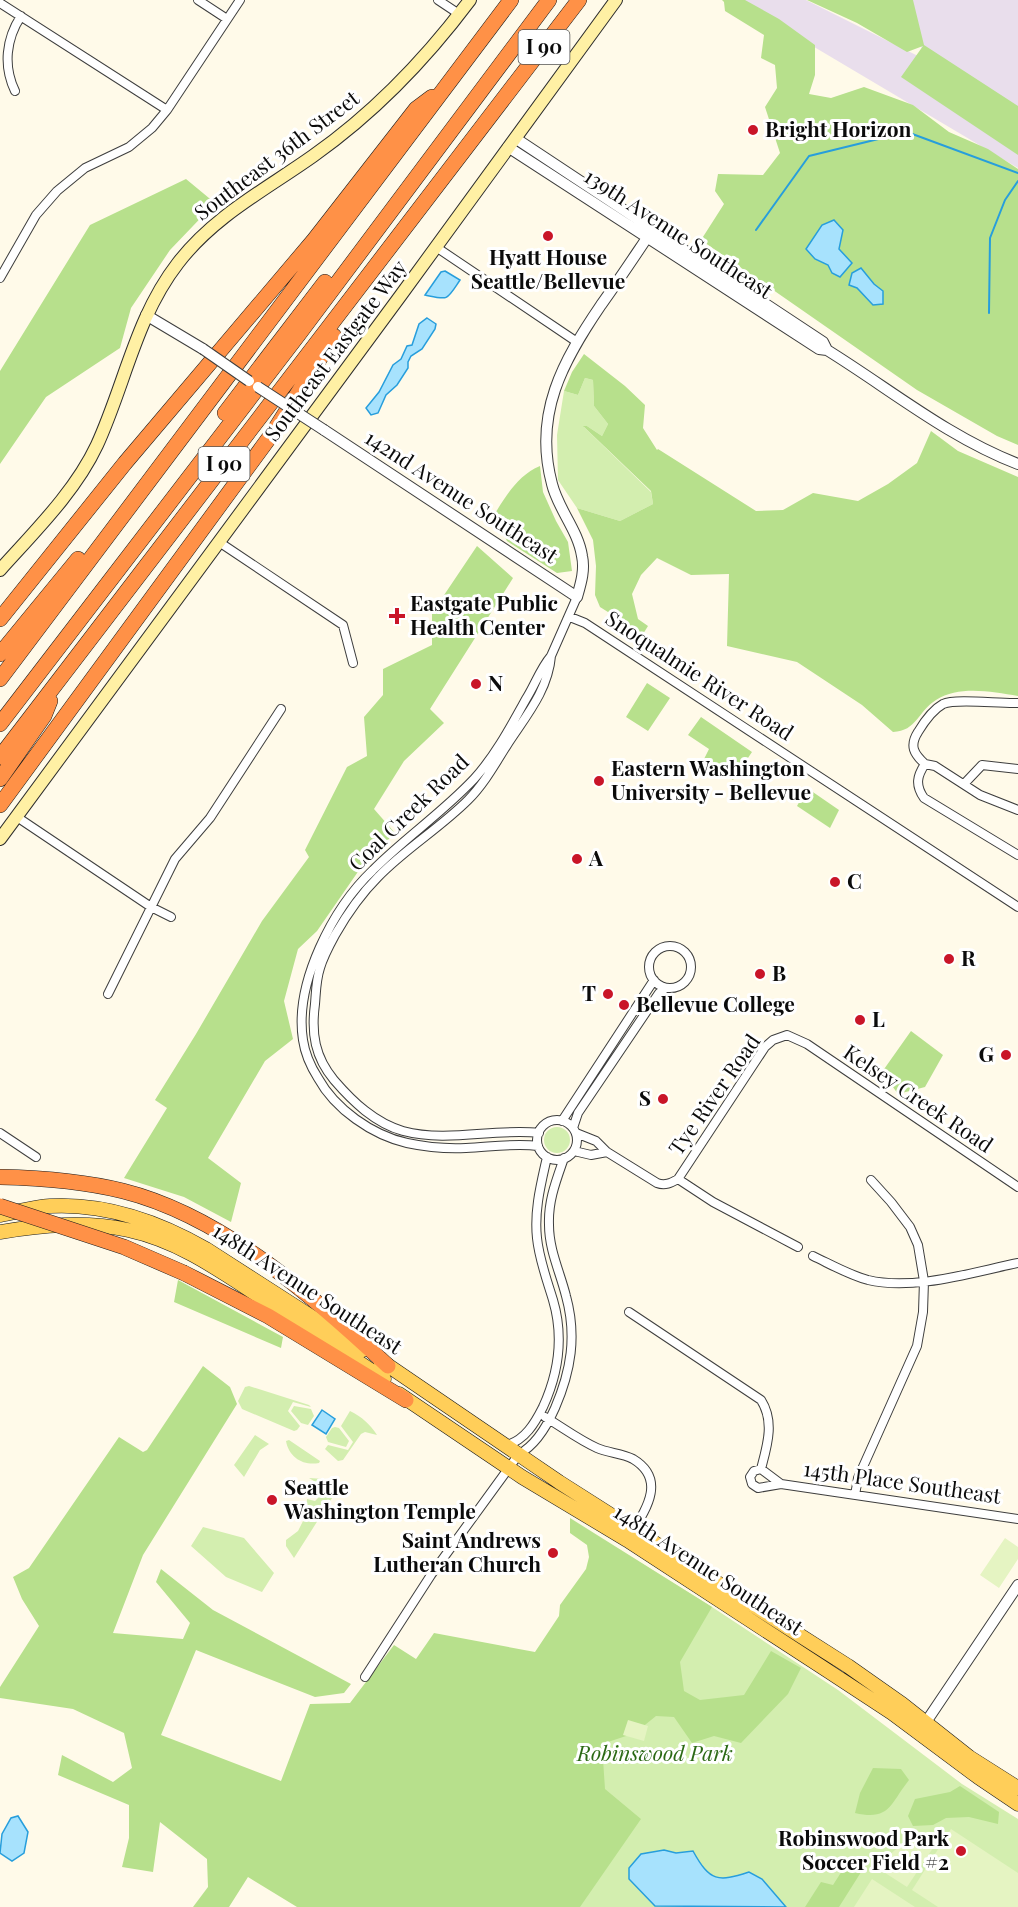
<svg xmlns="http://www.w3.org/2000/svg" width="1018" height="1907" font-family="'Playfair Display',serif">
	<rect width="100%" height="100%" fill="#fffae9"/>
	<!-- industrial -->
	<path fill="#e9deec" d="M735,0H806L924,59L911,0H1018V168Z"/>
	<!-- green -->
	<path fill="#d3eeaf" d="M585,378L593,380L594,406L608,424L602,436L587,426L584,427L651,492L653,504L620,521L577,508L558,480L557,435L564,391L578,395Z
		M544 1140a13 13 0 1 1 26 0a13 13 0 1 1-26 0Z
		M249,1386L309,1405L311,1407L293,1402L288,1411L300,1426L297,1430L294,1431L242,1409L238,1401L245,1387Z
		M294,1406L311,1409L314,1416L308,1425L301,1423L291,1411Z
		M350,1411C362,1417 370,1424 377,1435L365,1432L361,1434L343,1460L338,1461L325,1449L328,1445L348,1450L353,1442L341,1426Z
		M335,1427L339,1428L349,1441L346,1447L328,1442L326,1437L332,1428Z
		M255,1435L269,1444L260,1450L244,1477L234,1465Z
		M289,1440L320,1461L319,1463C304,1466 289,1458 286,1441Z
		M309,1478L324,1479L337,1486L332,1490L334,1495L294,1558L286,1546V1540L298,1531L306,1515L307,1499L315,1501L324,1492V1487Z
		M203,1527L244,1538L274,1573L262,1592L226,1577L191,1546Z
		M612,1545L712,1607L838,1690L962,1784L1018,1819V1907H302L498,1713Z"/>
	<!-- forest -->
	<path fill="#b7e08c" d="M722,0H745L779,19L815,45V75L809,94L831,98L864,87L913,105L949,132L988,149L1018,169V445L997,436L917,390L701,240L724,204L715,191L718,174L763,175L780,153L765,107L777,88L775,65L761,58L764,35L725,11L724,2Z
		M807,0H913L924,45L1018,106V155L901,77L923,46L907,52L857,23Z
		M186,179L215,203L170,250L131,308L120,348L46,397L0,464V371L90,225Z
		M584,354L625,386L645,405L643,428L657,450L658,449L756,511L783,510L813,493L858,501L888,484L917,463L931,431L958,451L1018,477V696C992,692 960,685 936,700C918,711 917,731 893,732L862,705L797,662L727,646L729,574L691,575L657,558L641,575L632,594L638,619L648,626L643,634L600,607L595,595L596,566L593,540L577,508L620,521L653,504L651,491L583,426H587L602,436L608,424L594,406L593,380L585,378L578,395L564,391L572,372Z
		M540,466L543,492L556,521L568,542L572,571L557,573L507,541L494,515C506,496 518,475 540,466Z
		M477,546L513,578L430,709L444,723L404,761L374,809L395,833L364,863L317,931L298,949L284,1001L293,1039L265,1061L208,1158L241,1183L231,1222L184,1197L124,1178L167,1108L155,1100L196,1034L262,921L309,857L305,850L347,767L367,756L364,717L383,695V669L432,645V613Z
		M647,683L670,698L648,731L626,717Z
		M701,717L752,752L733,780L703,761L709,749L688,735Z
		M807,788L839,810L830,828L797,806Z
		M911,1031L943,1055L925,1087L898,1094L882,1072Z
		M178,1280L283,1337L281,1348L174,1302Z
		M203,1366L230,1387L237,1404L143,1555L113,1633L183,1639L190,1623L156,1582L161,1569L213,1610L351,1684L344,1693L315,1697L196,1650L161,1735L281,1781L310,1704L350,1703L394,1645L416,1659L434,1633L535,1652L559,1616L560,1605L586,1569L589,1557L587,1545L570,1533V1518L712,1607L680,1662L684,1691L700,1700L744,1695L771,1651L801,1668L788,1694L741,1743L714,1736L692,1743L674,1717L656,1716L635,1733L602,1744L605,1789L641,1819L580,1907H297L248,1877L229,1907H193L208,1887L207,1859L160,1822L153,1872L122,1867L129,1838V1805L58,1775L62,1755L113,1782L132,1768L124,1733L73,1709L0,1698V1687L39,1626L22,1599L13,1577L29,1568L119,1437L143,1452L147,1450Z
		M873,1768L901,1769L909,1780C890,1804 890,1821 855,1813L860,1793Z
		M960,1786L999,1812L998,1824L969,1817L946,1818L933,1825L913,1826L908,1816L915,1799L950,1792Z
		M849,1860L863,1869L839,1907H805L821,1882L833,1885Z"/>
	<!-- pitch -->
	<path fill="#e5f4c2" d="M1005,1538L1018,1547V1559L999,1588L980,1575Z
		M628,1720L648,1726L644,1741L623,1735Z
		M951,1829L1018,1873V1907H938L912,1890Z
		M943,1833L907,1887L879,1869C902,1835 911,1846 943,1833Z
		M872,1879L915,1907H854Z"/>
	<!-- water -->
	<path fill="#a7e2fd" stroke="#279edc" stroke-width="1.5" d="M834,220L843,230L839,249L852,263L840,277L832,273L828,265L815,259L806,249L822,225Z
		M861,268L874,284L883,291V304L873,305L857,288L849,285L852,273Z
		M445,271L460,280C446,301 449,300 425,295L441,272Z
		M427,318L436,324L435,329L422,349L411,356L408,362V368L397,385L386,395L378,413L371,415L366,408L379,392L393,365L401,359L407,346L412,345L419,324Z
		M322,1410L335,1419L326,1434L312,1425Z
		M18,1816L28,1832L24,1853L12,1861L0,1853L2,1834L11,1818Z
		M664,1850L676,1853L693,1851C710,1882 718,1882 749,1872L762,1879L786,1907L655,1906L629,1879V1868L641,1854Z"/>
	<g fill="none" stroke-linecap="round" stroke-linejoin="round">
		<!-- stream -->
		<path stroke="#279edc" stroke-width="2" d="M756,230L809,156L907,132L1018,173
			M989,313L990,238L1005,200L1018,181"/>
		<!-- minor casing -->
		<g stroke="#3e3e3e" stroke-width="10">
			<path id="minor" d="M198,0L227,19
				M438,0L459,14
				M0,3L167,110
				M15,91C3,66 6,39 21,16
				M436,247L577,342
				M0,278L36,215L57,191L85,168L129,147L152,128L167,110L240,0
				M219,542L343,625L353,663
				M570,617L585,623L1018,907
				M925,764C914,754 909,746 918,732C924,722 932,710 943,704C956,698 1000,704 1018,703
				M964,784L982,765L1018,769
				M1018,810L980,795L935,766L925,764C917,776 915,785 924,798L1018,855
				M17,817L151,907L171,917
				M649 967a21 21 0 1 1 42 0a21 21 0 1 1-42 0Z
				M108,994L175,859L210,818L281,709
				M537 1140a20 20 0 1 1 40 0a20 20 0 1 1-40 0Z
				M562,1121L654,980
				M573,1128L578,1113L659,993L666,988
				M0,1133L36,1157
				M539,1133C494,1128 448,1143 403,1131C375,1123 353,1102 334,1080C315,1057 311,1034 315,1004C316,992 316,980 320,968C323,957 329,946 335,935C347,914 361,894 378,877C405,849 440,828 468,800C484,784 495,764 507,745C525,717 548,691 551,656
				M576,1133L596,1141L607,1152L657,1183C665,1186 671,1183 678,1179L765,1047L773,1040L787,1035L807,1044L1018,1187
				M538,1146C514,1143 490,1147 466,1148C447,1149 426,1147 407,1143C372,1135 335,1109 318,1078C311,1067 305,1054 303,1040C294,983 333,908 373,870C406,837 442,813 474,779C495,756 511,726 526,699C535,685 540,669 551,656L577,597
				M574,1151L591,1155L607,1152
				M678,1179L713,1202L798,1247
				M813,1256C830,1264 849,1275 868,1280C914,1291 973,1272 1018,1263
				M629,1312L761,1400C775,1422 767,1446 761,1469
				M545,1417C562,1427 579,1440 597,1448C608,1453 622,1453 633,1459C666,1479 647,1508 632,1532
				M507,1445C525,1440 535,1423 543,1407C559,1372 564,1337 553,1300C547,1280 539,1259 537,1238C534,1210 541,1184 547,1157
				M761,1469L754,1471L750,1477L752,1484L758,1488L781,1484L1018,1519
				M761,1469L781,1484
				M855,1495L858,1478L917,1346L923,1312L924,1281L918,1245L910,1227L891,1202L871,1180
				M365,1677L431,1575L519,1454C536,1445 547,1426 555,1408C571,1371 577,1336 566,1296C560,1272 549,1250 549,1225C548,1201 556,1181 564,1158"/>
		</g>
		<!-- tertiary casing -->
		<g stroke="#3e3e3e" stroke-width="12">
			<path id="tertiary" d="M515,138L823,342L827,350C890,389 948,437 1018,464
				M508,147L819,349L827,350
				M146,315L203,349
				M324,430L577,597C581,583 585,570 582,556C578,530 558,509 552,484C533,414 563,361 601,305C619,280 636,254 653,229
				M922,1728L1018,1585"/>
		</g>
		<!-- secondary casing -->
		<g stroke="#2d2d2d" stroke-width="14">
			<path id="secondary" d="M0,570C34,532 75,492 97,445C125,384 136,317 178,263C214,216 265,190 313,156C374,113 425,60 470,0
				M0,839L401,295L616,0"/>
		</g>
		<!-- primary casing -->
		<g stroke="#1c1c1c" stroke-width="15">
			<path id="primary" d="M0,1215C17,1212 33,1207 50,1206C105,1203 159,1222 206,1249L363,1350
				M0,1232C42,1225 85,1221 128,1230C179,1241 219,1270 262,1298C303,1325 343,1352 384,1379
				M380,1360L559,1482L848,1666L902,1704L969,1757L1018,1788
				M399,1394L522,1477L627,1540L828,1671L892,1713L978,1777L1018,1804"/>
		</g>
		<!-- motorway casing -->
		<g stroke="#1c1c1c" stroke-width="16">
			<path id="motorway" d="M225,413L325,282
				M0,619L125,463L314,240L416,109L432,97
				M0,654L78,559
				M0,679L511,0
				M0,724L299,334L549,0
				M0,757L579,0
				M0,779L44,716L50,701
				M0,805L272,434L334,336
				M0,1177C41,1178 83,1181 123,1191C223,1216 314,1297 388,1366
				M184,1273L268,1316L406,1400"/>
		</g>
		<!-- minor -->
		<use href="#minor" stroke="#fff" stroke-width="8"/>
		<!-- tertiary -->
		<use href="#tertiary" stroke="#fff" stroke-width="10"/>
		<!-- secondary -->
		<use href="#secondary" stroke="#fff0a4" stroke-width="12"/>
		<!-- primary -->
		<use href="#primary" stroke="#ffce59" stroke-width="14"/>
		<!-- motorway -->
		<use href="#motorway" stroke="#ff9147" stroke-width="15"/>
		<!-- tertiary-bridge casing -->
		<g stroke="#3e3e3e" stroke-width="12" stroke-linecap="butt">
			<path id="tertiary-bridge" d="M203,349L249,381
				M258,387L324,430"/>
		</g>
		<!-- motorway-bridge casing -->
		<g stroke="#1c1c1c" stroke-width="16" stroke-linecap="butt">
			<path id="motorway-bridge" d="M0,1206L124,1247L184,1273"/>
		</g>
		<!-- tertiary-bridge -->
		<use href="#tertiary-bridge" stroke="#fff" stroke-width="10"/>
		<!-- motorway-bridge -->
		<use href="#motorway-bridge" stroke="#ff9147" stroke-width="15"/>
	</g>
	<!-- markers -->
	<g fill="#c91528" stroke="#fff" stroke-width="2">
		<circle cx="753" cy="130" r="6"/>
		<circle cx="548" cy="236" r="6"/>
		<path d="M394 607h6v6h6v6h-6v6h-6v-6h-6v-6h6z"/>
		<circle cx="476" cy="684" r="6"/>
		<circle cx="599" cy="781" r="6"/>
		<circle cx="577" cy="859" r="6"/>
		<circle cx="835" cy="882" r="6"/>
		<circle cx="949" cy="959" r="6"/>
		<circle cx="760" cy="974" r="6"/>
		<circle cx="608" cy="994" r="6"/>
		<circle cx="624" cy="1005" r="6"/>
		<circle cx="860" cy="1020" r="6"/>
		<circle cx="1006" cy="1055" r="6"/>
		<circle cx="663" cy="1099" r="6"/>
		<circle cx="272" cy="1500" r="6"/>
		<circle cx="553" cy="1553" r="6"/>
		<circle cx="961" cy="1851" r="6"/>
	</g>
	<g text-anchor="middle" stroke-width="6" stroke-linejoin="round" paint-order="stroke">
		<!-- shield labels -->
		<g fill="#fff" stroke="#545454" stroke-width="1.5">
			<rect x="518.5" y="30" width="51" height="34" rx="4.5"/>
			<rect x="198.5" y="447" width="51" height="34" rx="4.5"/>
		</g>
		<g font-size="20" font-weight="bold" fill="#0b0b0b">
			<text x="544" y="54">I 90</text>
			<text x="224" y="471">I 90</text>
		</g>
		<!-- poi labels -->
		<g font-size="21" font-weight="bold" fill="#0b0b0b" stroke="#fff" text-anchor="start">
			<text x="765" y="137">Bright Horizon</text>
			<text x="548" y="265" text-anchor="middle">Hyatt House<tspan x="548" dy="24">Seattle/Bellevue</tspan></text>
			<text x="410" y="611">Eastgate Public<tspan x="410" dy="24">Health Center</tspan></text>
			<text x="488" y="691">N</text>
			<text x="611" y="776">Eastern Washington<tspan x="611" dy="24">University - Bellevue</tspan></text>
			<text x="589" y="866">A</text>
			<text x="847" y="889">C</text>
			<text x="961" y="966">R</text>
			<text x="772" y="981">B</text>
			<text x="596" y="1001" text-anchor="end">T</text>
			<text x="636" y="1012">Bellevue College</text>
			<text x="872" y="1027">L</text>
			<text x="994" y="1062" text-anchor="end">G</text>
			<text x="651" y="1106" text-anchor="end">S</text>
			<text x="284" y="1495">Seattle<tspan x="284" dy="24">Washington Temple</tspan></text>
			<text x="541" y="1548" text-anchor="end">Saint Andrews<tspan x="541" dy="24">Lutheran Church</tspan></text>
			<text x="949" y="1846" text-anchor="end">Robinswood Park<tspan x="949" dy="24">Soccer Field #2</tspan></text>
		</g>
		<!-- street labels -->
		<g font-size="21" fill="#0b0b0b" stroke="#fff">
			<text transform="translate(277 156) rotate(-37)" y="7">Southeast 36th Street</text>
			<text transform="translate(678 234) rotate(33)" y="7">139th Avenue Southeast</text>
			<text transform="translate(336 351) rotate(-53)" y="7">Southeast Eastgate Way</text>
			<text transform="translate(461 497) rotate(33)" y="7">142nd Avenue Southeast</text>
			<text transform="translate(699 676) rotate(33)" y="7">Snoqualmie River Road</text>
			<text transform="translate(409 813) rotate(-44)" y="7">Coal Creek Road</text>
			<text transform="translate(715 1095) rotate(-55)" y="7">Tye River Road</text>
			<text transform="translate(918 1099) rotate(34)" y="7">Kelsey Creek Road</text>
			<text transform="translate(307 1289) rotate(33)" y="7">148th Avenue Southeast</text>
			<text transform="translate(902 1483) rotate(8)" y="7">145th Place Southeast</text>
			<text transform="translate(708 1570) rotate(33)" y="7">148th Avenue Southeast</text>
		</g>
		<!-- park labels -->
		<g font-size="21" font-style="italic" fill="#2b6915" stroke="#fff">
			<text x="655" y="1761">Robinswood Park</text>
		</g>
	</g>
</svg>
